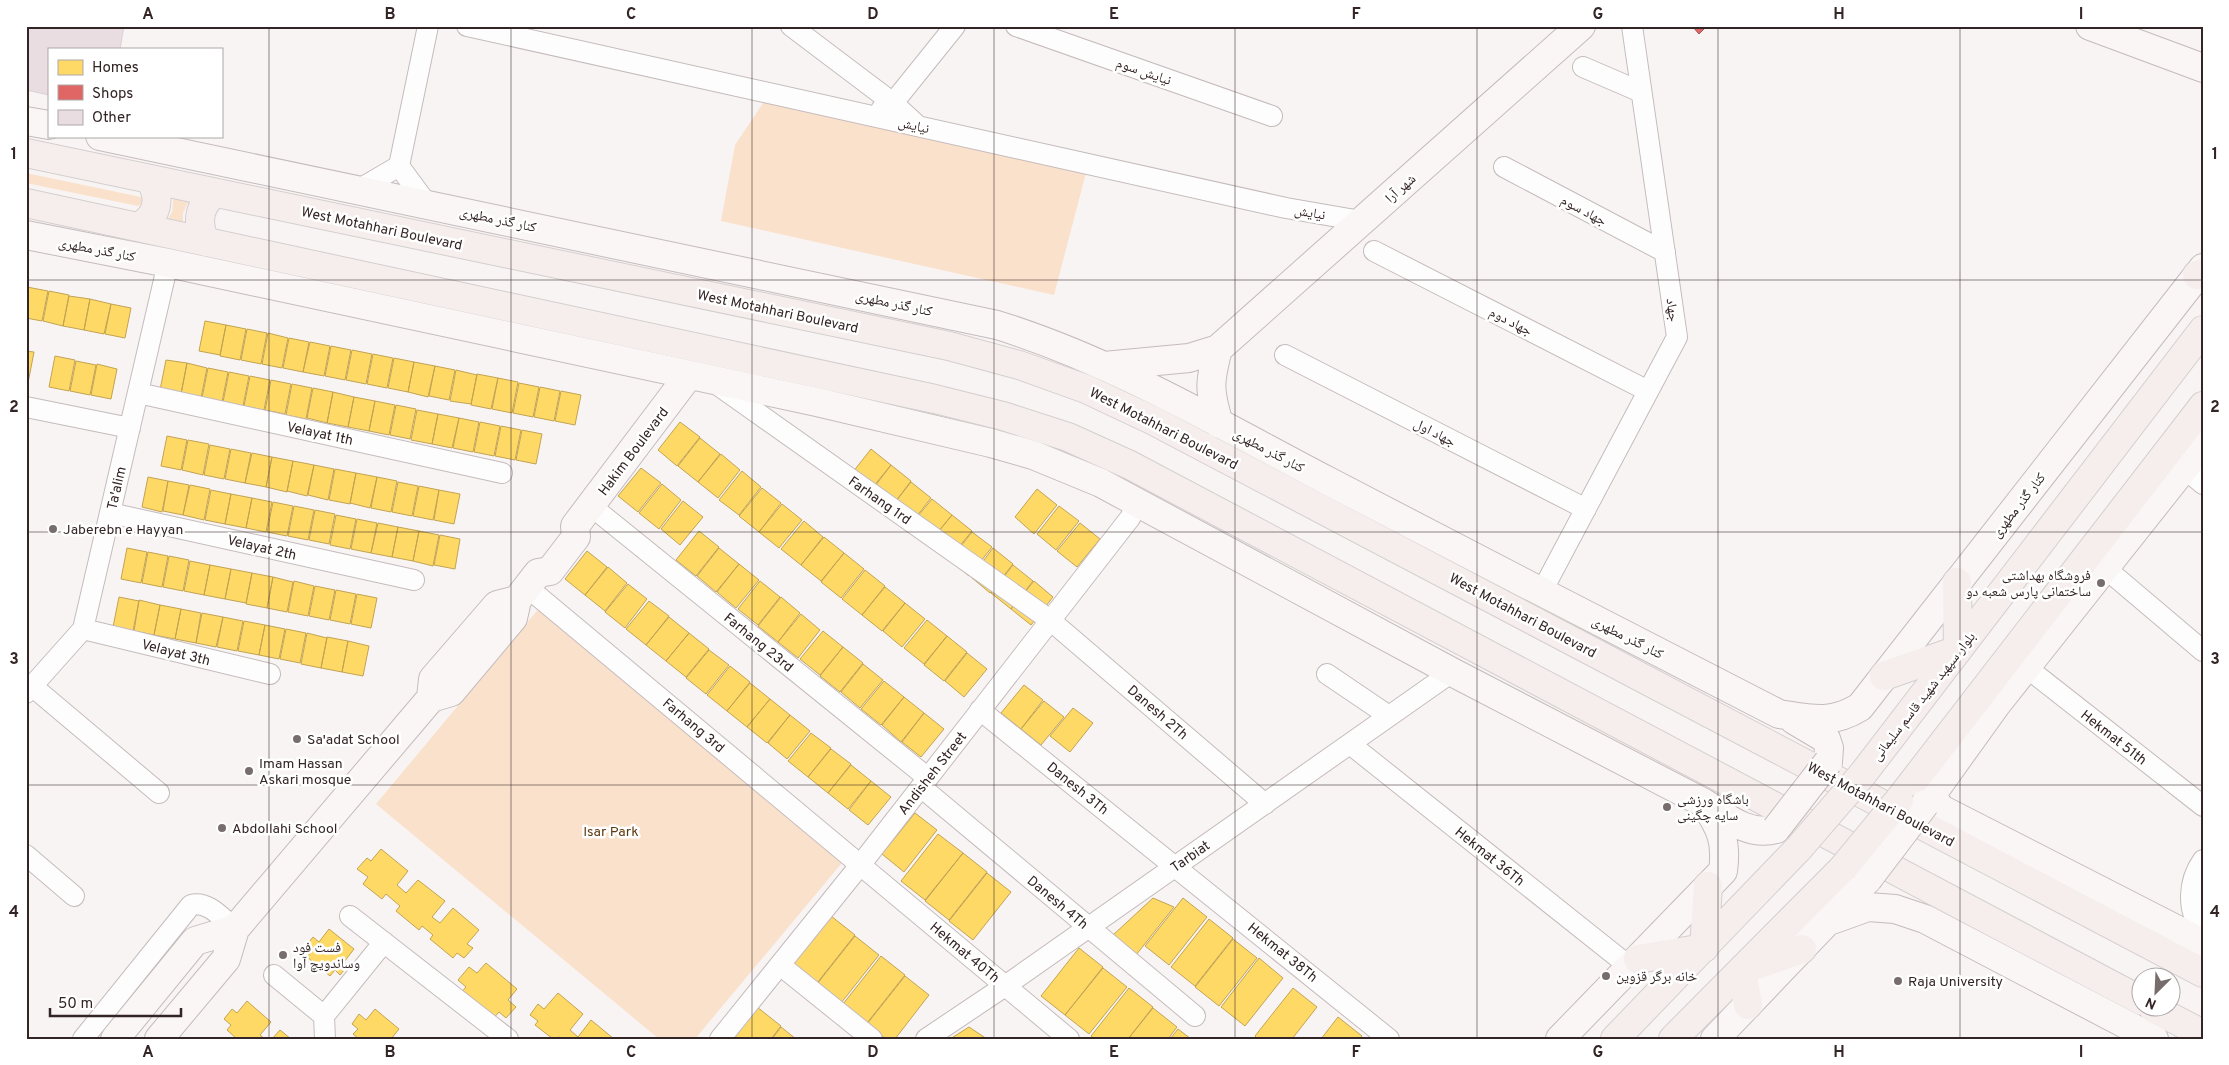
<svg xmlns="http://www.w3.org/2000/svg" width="2229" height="1065" font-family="Overpass,'Noto Naskh Arabic',sans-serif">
	<rect width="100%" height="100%" fill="#f9f4f4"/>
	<!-- green -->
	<path fill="#fae1cb" d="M765,100L1086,173L1054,295L721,221L735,145Z
		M26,173L141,197L143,203L138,206L26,183Z
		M174,195L190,198L183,213V227L166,222L172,212Z
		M541,606L846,858L695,1039H659L376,804Z"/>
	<!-- homes -->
	<path fill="#ffd966" stroke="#c2a352" d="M27,287L48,291L42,321L26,318Z
		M49,291L69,295L63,326L43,321Z
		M69,296L90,299L84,330L63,326Z
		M90,299L111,304L104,334L84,330Z
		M111,304L131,308L125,338L105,334Z
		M205,321L226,325L220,355L199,351Z
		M226,325L246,329L240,360L220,356Z
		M247,329L267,333L261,364L241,360Z
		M268,333L288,338L282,368L262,364Z
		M289,338L309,342L303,372L283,368Z
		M310,342L330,346L324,376L303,372Z
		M331,346L351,350L345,380L325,376Z
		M352,350L372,354L366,384L346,380Z
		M26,351L34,352L28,383L26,382Z
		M373,354L393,358L387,388L367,384Z
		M55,356L75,360L69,391L49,387Z
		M394,358L414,362L408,392L388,388Z
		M166,360L187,363L181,394L160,390Z
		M76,361L96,365L90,395L70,391Z
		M414,362L435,366L428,397L408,392Z
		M187,363L207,368L201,398L181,394Z
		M97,364L117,369L111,399L91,395Z
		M435,366L455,370L449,400L429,396Z
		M208,368L228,372L222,402L202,398Z
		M456,370L477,375L471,404L450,401Z
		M229,372L249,376L243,406L223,402Z
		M477,374L498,378L491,409L471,405Z
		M250,376L270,380L264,410L244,406Z
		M498,378L518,382L512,413L492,409Z
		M271,380L291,384L285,414L265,410Z
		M519,383L539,387L533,417L513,413Z
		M292,384L312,388L306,419L286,415Z
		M540,387L560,391L554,421L534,417Z
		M313,388L333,392L327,423L307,418Z
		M561,391L581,395L575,425L555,421Z
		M333,392L354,397L348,427L327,423Z
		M354,397L375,401L369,431L348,427Z
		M375,401L395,405L389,435L369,431Z
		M396,405L416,409L410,439L390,435Z
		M417,410L438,414L432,444L411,440Z
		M438,414L459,418L452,448L432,444Z
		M459,418L479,422L473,452L453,448Z
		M480,422L500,426L494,456L474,452Z
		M680,422L700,437L677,466L658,450Z
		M501,426L521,430L515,460L495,456Z
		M522,430L542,434L536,464L516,460Z
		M167,436L187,440L181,470L161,466Z
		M700,438L720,454L698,482L678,466Z
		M188,440L209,444L203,475L182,470Z
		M210,445L230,449L224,479L204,475Z
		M231,449L251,453L245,483L225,479Z
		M871,449L891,465L868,493L849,477Z
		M252,453L272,457L266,487L245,483Z
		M721,454L740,470L718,498L698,482Z
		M272,457L293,461L287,492L266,487Z
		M293,461L314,465L307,496L287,491Z
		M314,465L334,469L328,500L308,495Z
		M891,465L911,481L889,510L869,494Z
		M641,468L661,483L638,512L618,496Z
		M335,469L356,473L350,504L329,500Z
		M742,471L761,487L739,515L719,500Z
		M356,473L377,477L370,508L350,503Z
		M148,477L168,481L162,512L142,507Z
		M377,477L397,481L391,512L371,508Z
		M168,481L189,485L183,515L163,511Z
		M398,482L418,486L412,516L392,512Z
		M911,482L931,498L909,526L889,510Z
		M662,484L681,500L659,529L639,513Z
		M190,485L210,489L204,520L183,515Z
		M419,486L439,490L433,520L413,516Z
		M762,488L781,503L759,532L739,516Z
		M1037,489L1057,505L1034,534L1015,517Z
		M211,490L231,494L225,524L205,520Z
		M439,490L460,494L454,524L434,520Z
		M231,494L252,498L246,528L225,524Z
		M252,498L272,502L266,532L246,528Z
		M932,499L952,515L929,543L909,527Z
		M683,501L703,517L680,545L661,529Z
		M273,502L293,506L287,536L267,532Z
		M782,504L802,520L779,548L759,532Z
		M294,506L314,510L308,540L288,536Z
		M1059,506L1079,521L1056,550L1037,534Z
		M315,510L335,514L329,544L309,540Z
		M336,515L356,519L350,549L330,545Z
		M952,515L972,531L949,559L929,543Z
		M357,519L377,523L371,553L351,549Z
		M804,521L823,537L801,565L781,549Z
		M378,523L398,527L392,557L371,553Z
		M1080,523L1100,539L1077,567L1057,551Z
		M398,527L419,531L413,561L392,557Z
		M419,531L439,535L433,566L413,561Z
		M699,531L719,547L696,576L676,560Z
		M972,532L992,547L969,576L950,560Z
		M440,535L460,539L455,569L434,565Z
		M824,537L844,553L821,581L801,565Z
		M127,548L147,552L141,583L121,579Z
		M719,548L739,564L716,592L697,576Z
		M993,548L1013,564L990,593L971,577Z
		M587,551L607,567L585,595L565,579Z
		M148,552L168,556L162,587L142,583Z
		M844,553L864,569L841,598L821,582Z
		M169,556L189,560L183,591L163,587Z
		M190,561L210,565L204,595L184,591Z
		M739,564L759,580L736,608L717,592Z
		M210,565L231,569L225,599L204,595Z
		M1013,565L1033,581L1011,609L991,593Z
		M608,567L627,583L605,611L585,595Z
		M231,569L252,573L246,603L225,599Z
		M865,570L885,586L862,615L842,599Z
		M252,573L273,577L267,608L246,604Z
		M273,577L293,582L287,612L267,608Z
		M294,581L314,586L308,616L288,612Z
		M760,581L780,597L758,625L738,609Z
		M1034,581L1053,597L1031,625L1011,609Z
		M628,584L647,599L625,628L605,612Z
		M315,586L335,590L329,620L309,616Z
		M885,587L905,603L882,631L862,615Z
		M336,590L356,594L350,624L330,620Z
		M357,594L377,598L371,628L351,624Z
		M119,597L139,601L133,631L113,627Z
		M781,597L800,613L778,642L758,626Z
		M139,600L160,605L154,635L134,631Z
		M649,601L669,616L646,645L626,629Z
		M905,603L925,619L902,647L883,631Z
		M160,605L181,609L175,639L154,635Z
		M181,609L201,613L196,643L175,639Z
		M202,613L223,617L216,647L196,643Z
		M801,614L820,630L798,658L778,642Z
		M223,617L243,621L237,651L217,647Z
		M669,617L689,633L666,661L646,645Z
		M927,620L947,636L924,664L904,648Z
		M244,621L265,625L259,655L238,651Z
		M265,625L285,629L279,659L259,655Z
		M286,629L306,633L300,663L280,659Z
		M823,631L843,647L820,675L800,659Z
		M307,633L327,638L321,668L301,664Z
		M689,633L709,649L686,677L666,661Z
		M947,636L967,652L944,681L924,665Z
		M327,637L348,641L342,672L321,668Z
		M348,641L369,646L363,676L342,672Z
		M843,647L863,663L840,692L820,676Z
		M709,650L729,665L706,694L686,678Z
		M967,653L987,669L964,697L945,681Z
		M863,664L883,680L860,708L841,692Z
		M730,666L750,682L727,711L707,695Z
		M884,681L904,697L881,725L861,709Z
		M750,683L770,699L747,727L727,711Z
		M1024,685L1043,700L1021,729L1001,713Z
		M904,697L924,713L901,742L882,725Z
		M770,699L790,715L767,743L747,727Z
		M1044,701L1064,717L1041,745L1021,729Z
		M1073,708L1093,723L1070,752L1050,736Z
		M924,713L944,729L921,757L902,742Z
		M790,715L810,731L787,759L768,743Z
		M811,733L831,748L808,777L788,761Z
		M831,749L851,764L828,793L808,777Z
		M851,765L871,781L848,809L828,793Z
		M871,781L891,797L868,825L849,810Z
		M915,813L937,830L904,872L882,854Z
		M938,834L963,853L925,900L901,881Z
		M381,849L408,871L397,885L406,893L418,880L445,901L432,917L440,923L453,908L479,930L467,944L473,948L464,958L457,953L453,958L430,939L433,935L422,926L419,930L396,911L400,906L386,894L382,899L363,884L368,877L357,869L367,858L371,861Z
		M963,853L987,872L949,920L925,901Z
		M987,873L1011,892L973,940L949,921Z
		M1153,898L1174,907L1136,955L1112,936Z
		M1183,898L1207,917L1169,965L1145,946Z
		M831,916L855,935L817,983L793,964Z
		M1209,919L1233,938L1195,986L1171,967Z
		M329,929L354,949L344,962L348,965L340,975L335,970L330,976L307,957L311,952L305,947L313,937L319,942Z
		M855,936L879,955L841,1003L817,984Z
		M1233,939L1257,958L1219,1006L1195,987Z
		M1079,948L1103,967L1065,1015L1041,996Z
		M881,956L905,975L867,1023L843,1004Z
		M1259,958L1283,978L1245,1026L1221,1007Z
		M486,963L517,989L508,1000L516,1007L506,1018L499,1012L490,1022L459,995L466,987L458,980L469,967L477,973Z
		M1103,968L1127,987L1089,1034L1065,1015Z
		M905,976L929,995L895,1039H886L867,1024Z
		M1129,988L1153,1007L1128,1039H1095L1091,1036Z
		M1293,988L1317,1007L1292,1039H1258L1255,1036Z
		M558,993L583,1014L570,1030L578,1037L591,1020L614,1039H562L559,1037L553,1039L535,1025L538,1021L530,1015L538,1004L544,1009Z
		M247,1001L271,1022L260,1035L265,1039H237L227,1030L231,1025L224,1019L232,1009L237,1013Z
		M757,1007L781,1026L771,1039H732Z
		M1153,1008L1177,1027L1168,1039H1128Z
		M375,1009L399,1029L391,1039H359L353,1034L358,1029L352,1024L359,1014L366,1020Z
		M1338,1017L1362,1036L1360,1039H1321Z
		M781,1027L796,1039H772Z
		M969,1027L987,1039H950Z
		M1178,1029L1191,1039H1170Z
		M280,1030L291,1039H272Z"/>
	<!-- shops -->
	<path fill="#e06666" stroke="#ac5252" d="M1692,26H1707L1699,34Z"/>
	<!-- building -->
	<path fill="#eadde2" stroke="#dbd2d5" d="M26,26H124L120,49H49V95L26,90Z"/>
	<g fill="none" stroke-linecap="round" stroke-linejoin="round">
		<!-- street casing -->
		<g stroke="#c5bbbc" stroke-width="22">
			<path id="street" d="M467,26L1286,208L1361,221
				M791,26L893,103L917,125
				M1016,26L1272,116
				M1583,67L1641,92
				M882,108L893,103L955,26
				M399,166L428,26
				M399,166L427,204
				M1504,167L1665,252
				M358,190L399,166
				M1374,251L1648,391
				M1285,355L1586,509
				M715,383L1050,620L1265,804
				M138,393L502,473
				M26,407L130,428
				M2184,468L2203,484
				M591,506L928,778
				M110,513L414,580
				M2105,568L2203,651
				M527,587L1069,1039
				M1541,593L1677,337L1632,26
				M83,629L270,674
				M2026,667L2203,806
				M1327,674L1389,716
				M32,686L159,793
				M26,693L83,629L168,263
				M980,710L1389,1039
				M1350,744L1630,967
				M921,787L1195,1016
				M26,855L74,896
				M2203,860C2188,881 2186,911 2203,931
				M350,916L508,1039
				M780,965L872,1039
				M274,975L324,1016L325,1039
				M324,1016L384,942
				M83,1039L191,905C208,900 223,919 235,929
				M720,1039L861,864L1130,518L1138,502
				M926,1039L1005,986L1452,672"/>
		</g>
		<!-- secondary casing -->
		<g stroke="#c5bbbc" stroke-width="30">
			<path id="secondary" d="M2090,26L2203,68
				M26,121L49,125
				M100,136L997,325C1113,361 1219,424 1326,480C1477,559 1627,636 1779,714C1811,719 1831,725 1860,707L2203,268
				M26,235L168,263L817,402L991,443L1033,455L1101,483L1452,672L1704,803C1726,817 1749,837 1776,829
				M1218,349C1209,383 1209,390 1219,424
				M1104,366L1189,358L1218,349L1581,26
				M431,698L451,692L513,618L517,600L538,573L550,571L576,537L575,526L689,375
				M1794,720L1826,739L1829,748L1828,762
				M1931,796L1941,809L2203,943
				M1925,804L1996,705L2203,444
				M1829,921L1868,907L1895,909L1925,919L2154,1039
				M115,1039L195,941L235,929
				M159,1039L226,959L235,929L431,698L433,679L497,605L517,600
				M1560,1039L1723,871C1727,842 1721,828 1705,805
				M1715,1039L1868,879"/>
		</g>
		<!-- primary casing -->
		<g stroke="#d4cfcf" stroke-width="30">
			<path id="primary" d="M26,153L949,346L1019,365L1086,389L1154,421L2203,973
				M26,203L935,399L1003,416L1068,437L1130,465L2142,1001
				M137,227C158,218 162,197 149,179
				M206,242C196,224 198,206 215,193
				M2197,275L2203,273
				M1884,676L1958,650L1957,582
				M1862,775L2203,330
				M1899,800L2203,406
				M1638,959L1704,948L1708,886
				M1748,1005L1742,970L1802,949
				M2153,1008L2203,1034
				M1615,1039L1799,848
				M1673,1039L1843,868"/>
		</g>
		<!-- street -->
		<use href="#street" stroke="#fefdfd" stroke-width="20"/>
		<!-- secondary -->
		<use href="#secondary" stroke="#f9f6f5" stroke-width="28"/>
		<!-- primary -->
		<use href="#primary" stroke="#f5eeec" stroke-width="28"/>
		<!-- secondary-bridge casing -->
		<g stroke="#c5bbbc" stroke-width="30" stroke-linecap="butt">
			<path id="secondary-bridge" d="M1776,829L1828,762
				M1868,879L1925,804"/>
		</g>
		<!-- primary-bridge casing -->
		<g stroke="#d4cfcf" stroke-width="30" stroke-linecap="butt">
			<path id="primary-bridge" d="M1799,848L1862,775
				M1843,868L1899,800"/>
		</g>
		<!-- secondary-bridge -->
		<use href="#secondary-bridge" stroke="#f9f6f5" stroke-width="28"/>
		<!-- primary-bridge -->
		<use href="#primary-bridge" stroke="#f5eeec" stroke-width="28"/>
	</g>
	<!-- grid -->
	<path fill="none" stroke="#332425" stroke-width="1" stroke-opacity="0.55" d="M269,26V1039M511,26V1039M752,26V1039M994,26V1039M1235,26V1039M1477,26V1039M1718,26V1039M1960,26V1039M26,280H2203M26,532H2203M26,785H2203"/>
	<!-- markers -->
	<g fill="#786d6d" stroke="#fff" stroke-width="2">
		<circle cx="53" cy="529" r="5"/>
		<circle cx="2101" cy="583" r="5"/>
		<circle cx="297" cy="739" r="5"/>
		<circle cx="249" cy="771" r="5"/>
		<circle cx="1667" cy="807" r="5"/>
		<circle cx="222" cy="828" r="5"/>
		<circle cx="283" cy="955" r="5"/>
		<circle cx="1606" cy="976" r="5"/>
		<circle cx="1898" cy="981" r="5"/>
	</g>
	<g text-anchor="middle" stroke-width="5" stroke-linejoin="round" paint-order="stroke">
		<!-- street labels -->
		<g font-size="14" fill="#332425" stroke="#fff">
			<text transform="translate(1144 71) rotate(19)" y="5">نیایش سوم</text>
			<text transform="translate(914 125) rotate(13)" y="5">نيايش</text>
			<text transform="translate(1400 188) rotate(-42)" y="5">شهر آرا</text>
			<text transform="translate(1584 210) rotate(28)" y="5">جهاد سوم</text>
			<text transform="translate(1310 212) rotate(10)" y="5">نيايش</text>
			<text transform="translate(498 219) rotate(12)" y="5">کنار گذر مطهری</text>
			<text transform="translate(382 228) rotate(12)" y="5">West Motahhari Boulevard</text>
			<text transform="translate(97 249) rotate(11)" y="5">کنار گذر مطهری</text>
			<text transform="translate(894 303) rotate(12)" y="5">کنار گذر مطهری</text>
			<text transform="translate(1673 310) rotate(82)" y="5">جهاد</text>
			<text transform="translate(778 311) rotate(12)" y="5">West Motahhari Boulevard</text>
			<text transform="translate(1511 321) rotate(27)" y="5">جهاد دوم</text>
			<text transform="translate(1164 428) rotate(27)" y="5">West Motahhari Boulevard</text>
			<text transform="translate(1435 432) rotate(27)" y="5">جهاد اول</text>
			<text transform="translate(320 433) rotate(12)" y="5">Velayat 1th</text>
			<text transform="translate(1269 450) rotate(28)" y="5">کنار گذر مطهری</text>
			<text transform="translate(633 451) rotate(-53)" y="5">Hakim Boulevard</text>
			<text transform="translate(116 488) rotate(-77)" y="5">Ta'alim</text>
			<text transform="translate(880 500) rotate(35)" y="5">Farhang 1rd</text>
			<text transform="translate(2018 505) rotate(-52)" y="5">کنار گذر مطهری</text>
			<text transform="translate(262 547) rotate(13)" y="5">Velayat 2th</text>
			<text transform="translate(1523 615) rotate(28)" y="5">West Motahhari Boulevard</text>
			<text transform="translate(1628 637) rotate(27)" y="5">کنار گذر مطهری</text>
			<text transform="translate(759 642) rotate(39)" y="5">Farhang 23rd</text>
			<text transform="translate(176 652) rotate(14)" y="5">Velayat 3th</text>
			<text transform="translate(1923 696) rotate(-52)" y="5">بلوار سپهبد شهید قاسم سلیمانی</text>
			<text transform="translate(1158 712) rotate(41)" y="5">Danesh 2Th</text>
			<text transform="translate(694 725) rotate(40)" y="5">Farhang 3rd</text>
			<text transform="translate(2114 737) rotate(38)" y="5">Hekmat 51th</text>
			<text transform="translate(932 773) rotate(-52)" y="5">Andisheh Street</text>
			<text transform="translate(1078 788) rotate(39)" y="5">Danesh 3Th</text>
			<text transform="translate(1881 804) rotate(28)" y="5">West Motahhari Boulevard</text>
			<text transform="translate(1190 856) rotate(-35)" y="5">Tarbiat</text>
			<text transform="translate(1490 856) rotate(39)" y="5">Hekmat 36Th</text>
			<text transform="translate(1058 902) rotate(40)" y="5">Danesh 4Th</text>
			<text transform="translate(965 952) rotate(40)" y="5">Hekmat 40Th</text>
			<text transform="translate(1283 952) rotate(39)" y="5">Hekmat 38Th</text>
		</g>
		<!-- poi labels -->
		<g font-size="14" fill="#332425" stroke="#fff" text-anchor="start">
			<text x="63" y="534">Jaberebn e Hayyan</text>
			<text x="2091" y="580" text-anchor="end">فروشگاه بهداشتی<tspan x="2091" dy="16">ساختمانی پارس شعبه دو</tspan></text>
			<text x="307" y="744">Sa'adat School</text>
			<text x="259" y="768">Imam Hassan<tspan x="259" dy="16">Askari mosque</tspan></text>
			<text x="1677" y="804">باشگاه ورزشى<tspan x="1677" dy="16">سايه چگينى</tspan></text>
			<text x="232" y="833">Abdollahi School</text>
			<text x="293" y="952">فست فود<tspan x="293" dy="16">وساندویچ آوا</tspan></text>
			<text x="1616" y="981">خانه برگر قزوین</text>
			<text x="1908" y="986">Raja University</text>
		</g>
		<!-- park labels -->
		<g font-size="14" fill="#5d3910" stroke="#fff">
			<text x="611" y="836">Isar Park</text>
		</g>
	</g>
	<!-- border -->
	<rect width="2229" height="1065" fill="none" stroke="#ffffff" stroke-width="55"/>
	<!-- legend -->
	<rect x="48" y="48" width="175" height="90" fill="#ffffff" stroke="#ada7a8"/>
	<rect x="58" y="60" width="25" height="15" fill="#ffd966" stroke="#ada7a8"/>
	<text x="92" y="72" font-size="15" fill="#332425">Homes</text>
	<rect x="58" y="85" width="25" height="15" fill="#e06666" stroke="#ada7a8"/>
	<text x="92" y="98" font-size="15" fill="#332425">Shops</text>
	<rect x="58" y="110" width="25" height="15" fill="#eadde2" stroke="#ada7a8"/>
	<text x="92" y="122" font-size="15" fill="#332425">Other</text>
	<!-- north arrow -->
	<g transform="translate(2156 992) rotate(204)"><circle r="24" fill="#ffffff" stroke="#ada7a8"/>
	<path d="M0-4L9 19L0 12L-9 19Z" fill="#786d6d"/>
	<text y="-8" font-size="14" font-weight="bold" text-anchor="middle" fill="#332425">N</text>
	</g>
	<!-- scale -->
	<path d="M50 1008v8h131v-8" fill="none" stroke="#332425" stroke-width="2.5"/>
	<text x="58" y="1008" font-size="15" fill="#332425" stroke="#ffffff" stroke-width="4" paint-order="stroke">50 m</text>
	<rect x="28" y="28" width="2174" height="1010" fill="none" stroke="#332425" stroke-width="2"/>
	<g font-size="16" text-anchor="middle" font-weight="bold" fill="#332425">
		<text x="148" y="19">A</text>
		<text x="390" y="19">B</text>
		<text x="631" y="19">C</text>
		<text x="873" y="19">D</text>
		<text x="1114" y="19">E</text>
		<text x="1356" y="19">F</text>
		<text x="1598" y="19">G</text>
		<text x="1839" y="19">H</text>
		<text x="2081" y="19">I</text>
		<text x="14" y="159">1</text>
		<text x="2215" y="159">1</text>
		<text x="14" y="412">2</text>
		<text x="2215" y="412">2</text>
		<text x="14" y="664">3</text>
		<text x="2215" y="664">3</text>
		<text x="14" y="917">4</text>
		<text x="2215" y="917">4</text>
		<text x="148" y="1057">A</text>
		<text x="390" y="1057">B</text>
		<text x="631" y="1057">C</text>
		<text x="873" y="1057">D</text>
		<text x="1114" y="1057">E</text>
		<text x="1356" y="1057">F</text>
		<text x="1598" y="1057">G</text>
		<text x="1839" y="1057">H</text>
		<text x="2081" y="1057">I</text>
	</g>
</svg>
